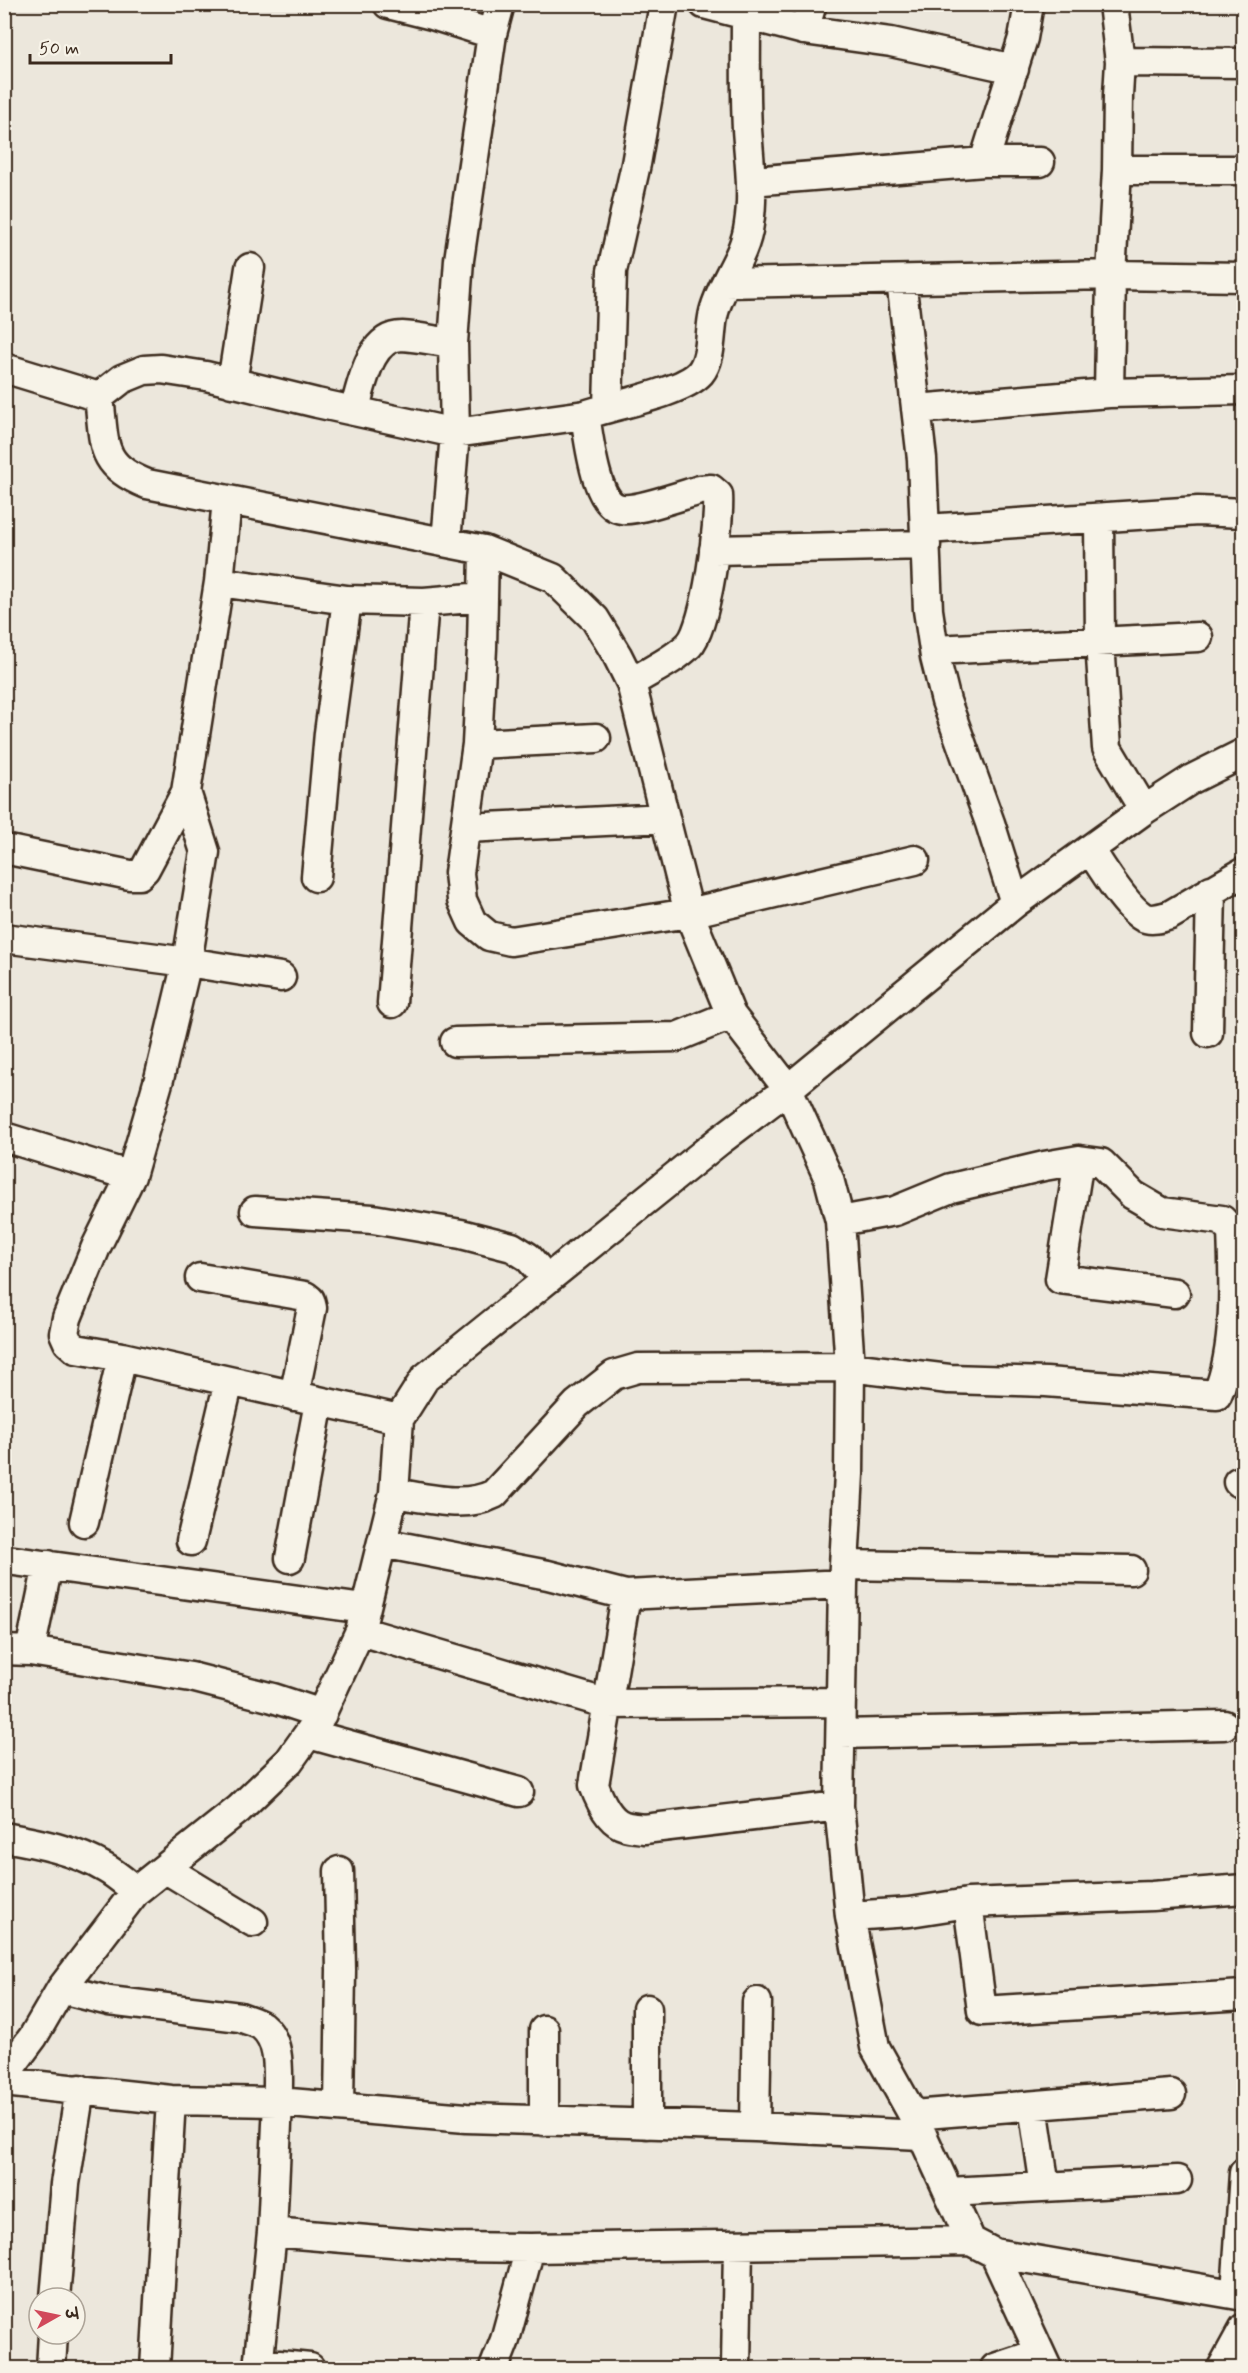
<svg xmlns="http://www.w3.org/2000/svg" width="1248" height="2373" font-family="Mynerve,'Playpen Sans Deva',sans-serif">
	<rect width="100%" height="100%" fill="#ece7dc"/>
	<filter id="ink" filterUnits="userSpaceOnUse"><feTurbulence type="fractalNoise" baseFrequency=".0167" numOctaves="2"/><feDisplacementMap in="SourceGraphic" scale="12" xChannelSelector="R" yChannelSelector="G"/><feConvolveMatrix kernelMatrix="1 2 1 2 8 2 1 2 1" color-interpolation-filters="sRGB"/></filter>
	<g filter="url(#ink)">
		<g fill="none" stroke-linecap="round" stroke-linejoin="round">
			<!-- minor casing -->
			<g stroke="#3b2a1e" stroke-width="33">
				<path id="minor" d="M388,4L432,15L492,34
					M704,4L804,30L891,42L1014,69
					M1113,4L1120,62L1118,95L1117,170L1111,275L1109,393L1244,390
					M804,30L812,4
					M1120,62L1244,63
					M984,162L1023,38L1029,4
					M1117,170H1244
					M751,181L984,162H1040
					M901,280L922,459L928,610L935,657L946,701L990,823L1015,903
					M726,283L1111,275L1244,277
					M4,368L99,397C105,443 98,465 147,484L484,550L553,578L595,619L617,655L631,683L689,913L731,1015L788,1089L829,1179L840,1221L850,1367L849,1474L843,1584L839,1806L850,1916L875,2047L913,2115L971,2241L994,2253L1047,2368
					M232,383L250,268
					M99,397L122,379L144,370L161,369L206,376L317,403L455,433L585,415
					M608,407L612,271L636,164L664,4
					M916,409L1109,393
					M354,411C362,386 369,336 402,336C419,337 436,341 453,343
					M1099,518L1100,642L1107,748L1144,810
					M926,529L1198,511L1244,513
					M446,542L455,433L453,343L459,260L492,34L500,4
					M484,550L482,648L477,744L459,873L462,900L472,922L489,936L511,941L689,913L915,860
					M714,550L926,545
					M219,582L227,500
					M934,650L1198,637
					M631,683C649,671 673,661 689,645C707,626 720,522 718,495L711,489L700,490C683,495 637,511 622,509C595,507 589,437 585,415C613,405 682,393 700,373C713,357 709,331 714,312C722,281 745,257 749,224C754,192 749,160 747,129C745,91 746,53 746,15
					M477,744L596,738
					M466,828L665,818
					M4,849L130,875H139L145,869L186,792
					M1091,851C1102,868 1126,907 1143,917C1151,921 1161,918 1170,915L1244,872
					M316,877L329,733L347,600
					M4,938L187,962L281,977
					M392,1003L424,602
					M1208,1033L1211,890
					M455,1042L677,1037L731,1015
					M4,1137L131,1176
					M1079,1160L1060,1279L1175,1293
					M255,1211L373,1219L461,1234L512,1247L528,1257L546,1278
					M200,1278L305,1296L310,1300L312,1308L294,1396
					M399,1419L122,1357L76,1349L68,1342L64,1333L67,1318L96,1247L131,1176L159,1079L187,962L205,852L186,792L219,582L347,600L424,602L483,597
					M1238,1482H1244
					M394,1493C427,1498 464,1509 494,1494L577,1404L614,1375L638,1368L850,1367L949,1379L1046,1382L1217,1395C1237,1349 1234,1281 1232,1231L1222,1220L1162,1212L1133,1195L1101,1163L1079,1160L1044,1166L951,1188L895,1211L840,1221
					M84,1522L122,1357
					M191,1541L229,1381
					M382,1543L548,1575L626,1595L843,1584
					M290,1558L319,1402
					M7,1560L364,1609
					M845,1565L1131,1570
					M626,1595L594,1785C599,1799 609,1822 625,1826C631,1828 638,1828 644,1829L839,1806
					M360,1631L608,1704L841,1702
					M4,1650L30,1651L191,1677L273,1698L322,1714
					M30,1651L48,1565
					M309,1734L519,1792
					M841,1734L1224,1725
					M4,1837C38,1843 75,1850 105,1868C116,1874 126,1883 136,1891
					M166,1869L253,1922
					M968,1903L982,2011L1244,1995
					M850,1916L910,1912L968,1903L1152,1896L1244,1889
					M61,1989L109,2001L240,2017C247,2020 256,2022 262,2026C283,2043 277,2077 278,2102L466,2118L755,2127L921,2135
					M647,2009V2124
					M4,2076L33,2037L61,1989L136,1891L239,1809L289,1761L319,1719L360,1631L394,1493L399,1419L425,1378L719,1141L788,1089L1015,903L1144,810L1192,779L1244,753
					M4,2082L171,2100L278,2102L272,2232L451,2247L530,2248L971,2241
					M1033,2106L1045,2187
					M339,2107L341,1970L339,1871
					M913,2115L1171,2094
					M544,2121V2030
					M755,2127L757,2002
					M949,2192L1177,2180
					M994,2253L1244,2296
					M1236,2293L1244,2173
					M55,2298L65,2184L80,2089
					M259,2363L310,2368
					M51,2368L53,2334
					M155,2368L171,2100
					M258,2368L272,2232
					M494,2368L505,2340L530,2248
					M736,2368L738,2245
					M995,2368L1040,2353
					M1222,2368L1244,2328"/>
			</g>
			<!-- minor -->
			<use href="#minor" stroke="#f7f3e8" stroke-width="28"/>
		</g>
	</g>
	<!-- margin -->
	<rect width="1248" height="2373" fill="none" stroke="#f7f3e8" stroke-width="24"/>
	<rect x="12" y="12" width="1224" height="2349" fill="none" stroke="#3b2a1e" stroke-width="2" filter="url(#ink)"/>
	<!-- north arrow -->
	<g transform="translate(57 2316) rotate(81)"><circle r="28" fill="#f7f3e8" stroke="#aca397" stroke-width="1.5"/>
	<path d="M0-4.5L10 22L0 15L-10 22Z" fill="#d1495b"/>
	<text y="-9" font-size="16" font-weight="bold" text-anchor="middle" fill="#3b2a1e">उ</text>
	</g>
	<!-- scale -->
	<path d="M30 54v9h141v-9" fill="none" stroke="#3b2a1e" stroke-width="3"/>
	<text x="39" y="54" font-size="18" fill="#3b2a1e" stroke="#f7f3e8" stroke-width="4.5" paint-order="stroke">50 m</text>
</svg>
